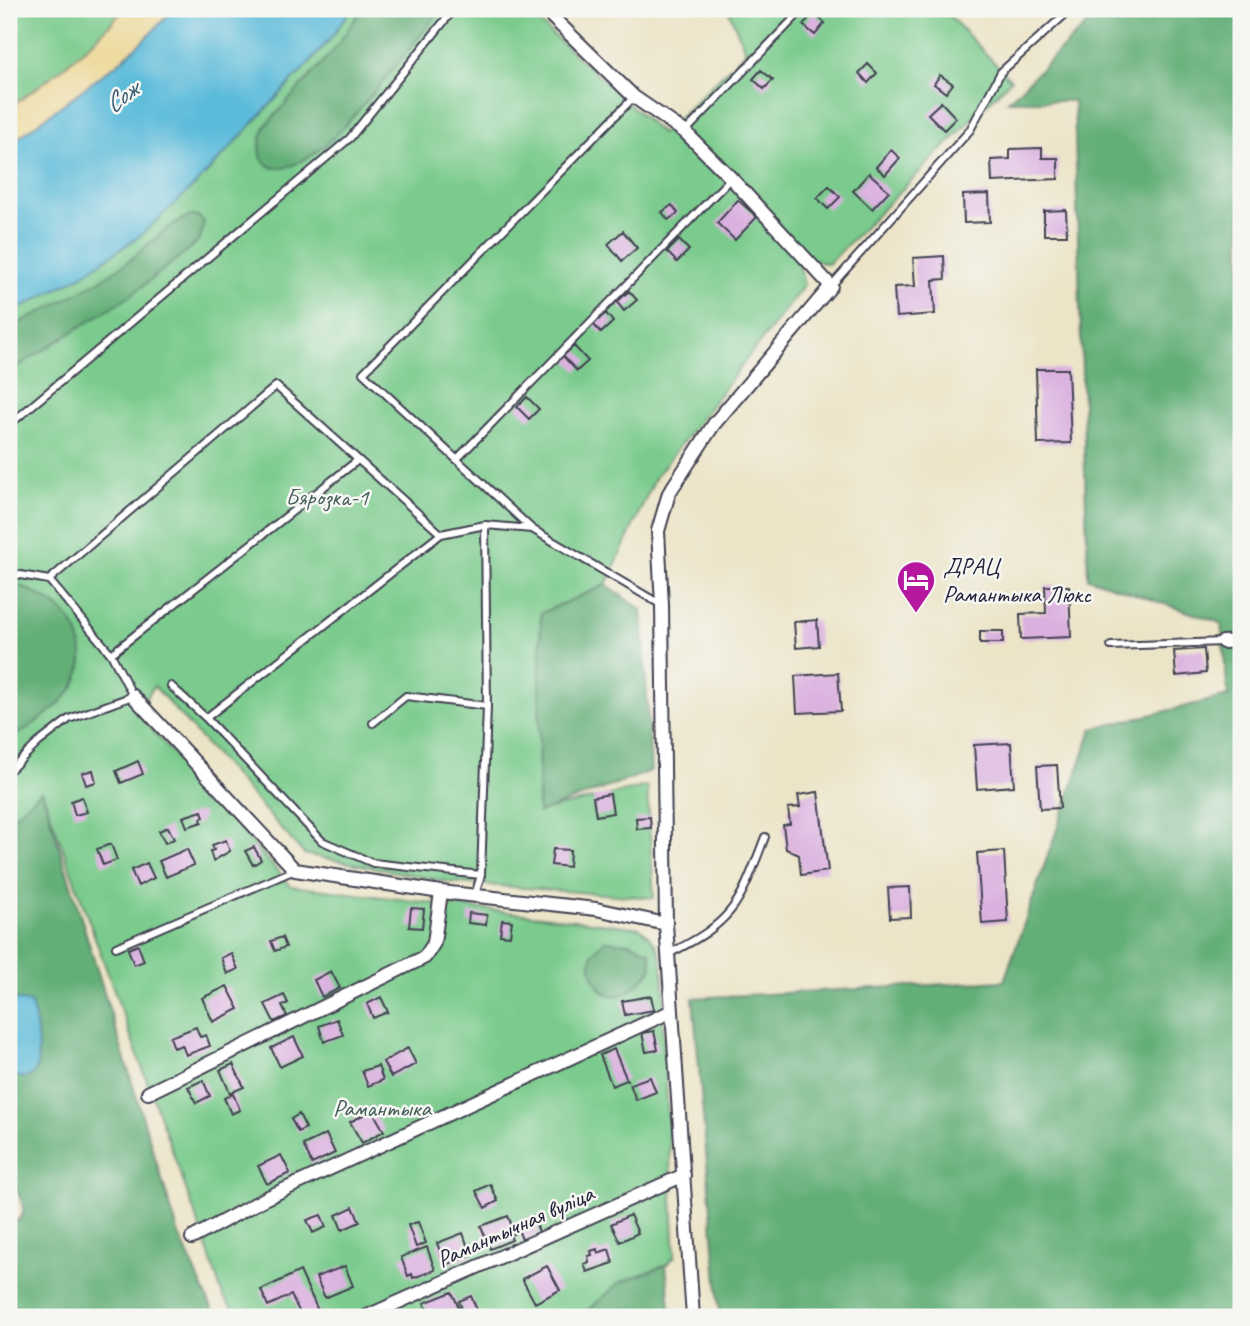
<svg xmlns="http://www.w3.org/2000/svg" width="1250" height="1326" font-family="Caveat,sans-serif">
	<rect width="100%" height="100%" fill="#f6f6f2"/>
	<filter id="ink" filterUnits="userSpaceOnUse"><feTurbulence type="fractalNoise" baseFrequency=".0143" numOctaves="2"/><feDisplacementMap in="SourceGraphic" scale="14" xChannelSelector="R" yChannelSelector="G"/><feConvolveMatrix kernelMatrix="1 2 1 2 8 2 1 2 1" color-interpolation-filters="sRGB"/></filter>
	<filter id="wash" filterUnits="userSpaceOnUse"><feTurbulence type="fractalNoise" baseFrequency=".00686" numOctaves="4" result="noise"/><feDisplacementMap in="SourceGraphic" scale="28" xChannelSelector="R" yChannelSelector="G"/><feGaussianBlur stdDeviation="1.57" result="paint"/><feColorMatrix in="noise" values="0 0 0 0 0 0 0 0 0 0 0 0 0 0 0 0 0 1.4 0 .05"/><feComposite in="paint" operator="in"/></filter>
	<g filter="url(#wash)">
		<rect width="100%" height="100%" fill="#ece4c7"/>
		<!-- green -->
		<path fill="#7acb8d" stroke="#4e7664" stroke-width="2" d="M9,9H124C91,48 50,79 9,108Z
			M351,9H525L662,134L746,52L728,9H943L1011,80L828,264L797,255L804,285L655,478L606,585L541,614L538,812L647,786L654,898L448,882L304,854L154,686L137,713L291,886L640,928C647,934 654,940 658,949C664,961 666,1010 663,1022L675,1256L666,1265L619,1283L581,1317H239L223,1296L199,1225L42,791L9,820V314L79,277L141,235L197,183L309,63L331,38Z"/>
		<!-- forest -->
		<path fill="#63af78" stroke="#42685a" stroke-width="2" d="M362,9H442C418,39 394,68 370,97C352,118 335,139 312,155C304,160 288,169 277,168C254,166 259,138 266,125L334,50Z
			M1103,9H1241V1317H720L693,998L1004,981L1092,729L1228,696L1221,623L1088,578L1074,101H1008Z
			M191,216H198L204,222L200,239L192,247L134,293L9,372V328C48,308 90,289 126,263C147,248 167,223 191,216Z
			M9,581C43,595 79,611 82,653C83,665 79,679 72,689C57,710 30,726 9,741Z
			M606,585L642,610L651,771L538,813L541,613Z
			M42,791L179,1235L216,1317H11L9,1315V1222C37,1221 16,1189 9,1176V820Z
			M604,941L631,943L650,952L652,968C648,976 631,991 623,994C602,1004 585,971 593,954C595,950 601,945 604,941Z
			M666,1265L671,1317H581L619,1283Z"/>
		<!-- sand -->
		<path fill="#eeda9e" stroke="#887e6c" stroke-width="2" d="M124,9H174L147,38L122,60L9,145V108C50,79 91,48 124,9Z"/>
		<!-- water -->
		<path fill="#5bbbda" stroke="#3e6e8a" stroke-width="2" d="M174,9H351L331,38L309,63L197,183L141,235L79,277L9,314V145L122,60L147,37Z
			M15,999L30,1003C37,1016 42,1063 33,1075L23,1078L13,1075L9,1068V1002Z"/>
		<g id="blocks">
			<!-- building -->
			<path fill="#dab0df" d="M813,13L825,23L815,35L803,25Z
				M868,64L877,73L868,83L859,73Z
				M761,70L773,80L764,89L753,79Z
				M940,75L953,84L946,93L934,84Z
				M941,102L956,118L944,130L928,114Z
				M1042,148V158H1058V179L992,182L991,160L1010,159V149Z
				M891,150L900,158L885,175L876,167Z
				M869,173L889,191L872,209L853,191Z
				M829,186L840,197L828,209L817,198Z
				M989,194L990,222L964,223L963,195Z
				M738,200L757,217L735,240L717,223Z
				M672,205L678,213L668,220L662,212Z
				M1066,210L1067,235H1044V211Z
				M623,231L637,248L622,261L608,244Z
				M679,240L689,250L677,262L667,252Z
				M944,256L945,279L933,280L935,314L896,317L894,287L915,286L913,258Z
				M629,291L637,300L624,311L617,302Z
				M606,313L613,322L601,333L593,324Z
				M574,346L588,361L577,371L563,356Z
				M1036,369H1068L1071,443L1038,444Z
				M527,397L539,409L529,419L517,407Z
				M1045,586H1069L1071,637L1021,639L1020,614L1046,613Z
				M817,620L819,646L796,648L794,622Z
				M980,631H1003V643H980Z
				M1204,649L1206,673L1176,676L1174,651Z
				M838,673L841,711L797,713L795,676Z
				M1011,743L1014,786L977,789L974,745Z
				M138,761L143,774L121,783L116,771Z
				M1057,765L1060,808L1040,809L1037,766Z
				M93,770L96,782L86,785L82,773Z
				M818,792L828,871L801,875L799,855L786,849L783,825L790,824L788,808L800,807L798,795Z
				M610,794L613,813L596,816L593,797Z
				M82,797L87,812L75,815L71,801Z
				M202,811L204,817L201,818L202,822L187,827L183,817Z
				M650,817L651,828L637,829L636,818Z
				M168,827L174,839L165,843L159,831Z
				M226,840L230,851L213,861L210,851L214,850L212,845Z
				M111,844L117,860L103,865L97,849Z
				M254,847L261,860L253,865L245,851Z
				M187,849L194,865L166,877L159,861Z
				M553,849L570,850L569,867L551,865Z
				M1004,851L1008,922L982,924L977,853Z
				M147,863L154,878L138,886L131,870Z
				M910,887L911,917L890,918L888,888Z
				M411,908L424,909L422,928L409,927Z
				M469,913L487,915L486,925L468,923Z
				M502,920L512,921L510,936L500,935Z
				M282,937L286,947L275,951L271,941Z
				M138,945L144,961L134,965L128,949Z
				M231,953L238,969L227,974L221,958Z
				M331,971L340,988L322,997L314,980Z
				M227,986L239,1009L213,1022L202,998Z
				M284,995L288,1003L282,1006L287,1016L274,1022L265,1004Z
				M651,996L654,1010L625,1015L622,1001Z
				M381,997L388,1012L373,1018L367,1004Z
				M337,1019L343,1035L324,1042L319,1026Z
				M196,1027L200,1037L206,1035L210,1046L186,1055L182,1045L174,1048L170,1037Z
				M654,1031L658,1050L646,1052L642,1033Z
				M294,1037L303,1056L280,1067L271,1048Z
				M408,1048L416,1064L391,1077L383,1062Z
				M614,1049L627,1080L612,1086L600,1055Z
				M233,1064L244,1087L230,1093L220,1070Z
				M378,1066L383,1080L368,1086L362,1071Z
				M650,1077L656,1092L636,1100L630,1084Z
				M203,1080L210,1096L196,1103L188,1087Z
				M233,1094L240,1110L231,1114L224,1098Z
				M372,1110L384,1131L362,1143L350,1122Z
				M299,1114L306,1128L298,1132L291,1119Z
				M326,1134L335,1153L312,1164L303,1145Z
				M281,1155L290,1173L267,1184L258,1166Z
				M490,1184L498,1201L485,1208L476,1191Z
				M353,1207L360,1222L342,1230L336,1215Z
				M321,1215L326,1227L313,1233L307,1220Z
				M630,1215L638,1233L620,1242L611,1224Z
				M508,1216L515,1233L510,1235L512,1240L490,1249L481,1226Z
				M533,1217L540,1234L523,1242L516,1225Z
				M418,1222L426,1243L416,1247L408,1225Z
				M463,1233L471,1256L445,1265L437,1243Z
				M427,1247L435,1270L413,1278L412,1274L408,1276L401,1257Z
				M597,1249L598,1253L609,1249L613,1263L587,1272L584,1264L589,1262L588,1256L592,1255L591,1251Z
				M345,1266L353,1286L325,1298L316,1277Z
				M547,1266L560,1290L535,1303L522,1279Z
				M300,1271L321,1317H302L291,1295L268,1306L261,1290Z
				M452,1292L459,1308L436,1317H430L424,1303Z
				M471,1296L480,1317H465L459,1301Z"/>
		</g>
	</g>
	<g filter="url(#ink)">
		<use href="#blocks" fill-opacity="0" stroke="#403f50" stroke-width="2"/>
		<g fill="none" stroke-linecap="round" stroke-linejoin="round">
			<!-- lane casing -->
			<g stroke="#403f50" stroke-width="10">
				<path id="lane" d="M634,97L363,373L532,529L660,604
					M685,132L803,9
					M831,286L970,130L1001,72L1071,9
					M9,425L350,138L454,9
					M457,459L731,178
					M9,573L49,580L111,654L133,696L69,719L38,743L9,771
					M49,580L276,386L441,534
					M1111,646L1223,642
					M111,654L358,460
					M171,686L206,718L322,841L373,863L481,875
					M206,718L441,534L485,525L532,529
					M373,723L406,696L487,706
					M475,895L481,875L487,706L485,525
					M116,947L295,870
					M668,954C736,921 739,904 765,837"/>
			</g>
			<!-- street casing -->
			<g stroke="#403f50" stroke-width="16">
				<path id="street" d="M544,9L634,97L685,132L731,178L831,286L714,424L669,493L658,531L662,605L666,924L693,1317
					M1223,642L1241,641
					M133,696L295,870L441,892L596,909L666,924
					M148,1093L425,957L434,943L441,892
					M192,1238L266,1198L672,1011
					M365,1317L684,1175"/>
			</g>
			<!-- lane -->
			<use href="#lane" stroke="#fff" stroke-width="6"/>
			<!-- street -->
			<use href="#street" stroke="#fff" stroke-width="12"/>
		</g>
	</g>
	<!-- icons -->
	<defs>
		<g id="hotel-pin" transform="scale(2.0125)"><path d="M0 17L-7.5 6A9.5 9.5 0 1 1 7.5 6Z" fill="#b5179e" stroke="#f6f6f2"/><path d="M-6-4.5h1.5V1H6V5H4.5V3h-9V5H-6ZM-4 0a1.8 1.8 0 1 1 3.6 0ZM.5 0V-2.5h3Q6-2.5 6 0Z" fill="#fff"/></g>
	</defs>
	<g fill-rule="evenodd">
		<use href="#hotel-pin" x="916" y="580"/>
	</g>
	<g text-anchor="middle" stroke-width="5" stroke-linejoin="round" paint-order="stroke">
		<!-- park labels -->
		<g font-size="24" fill="#415d58" stroke="#f6f6f2">
			<text x="327" y="505">Бярозка-1</text>
			<text x="382" y="1116">Рамантыка</text>
		</g>
		<!-- poi labels -->
		<g font-size="24" fill="#22223b" stroke="#f6f6f2" text-anchor="start">
			<text x="943" y="574">ДРАЦ<tspan x="943" dy="28">Рамантыка Люкс</tspan></text>
		</g>
		<!-- street labels -->
		<g font-size="24" fill="#22223b" stroke="#f6f6f2">
			<text transform="translate(515 1226) rotate(-24)" y="8">Рамантычная вуліца</text>
		</g>
		<!-- water labels -->
		<g font-size="26" font-style="italic" fill="#365873" stroke="#f6f6f2">
			<text transform="translate(121 96) rotate(-37)" y="9">Сож</text>
		</g>
	</g>
	<!-- margin -->
	<rect width="1250" height="1326" fill="none" stroke="#f6f6f2" stroke-width="35"/>
</svg>
